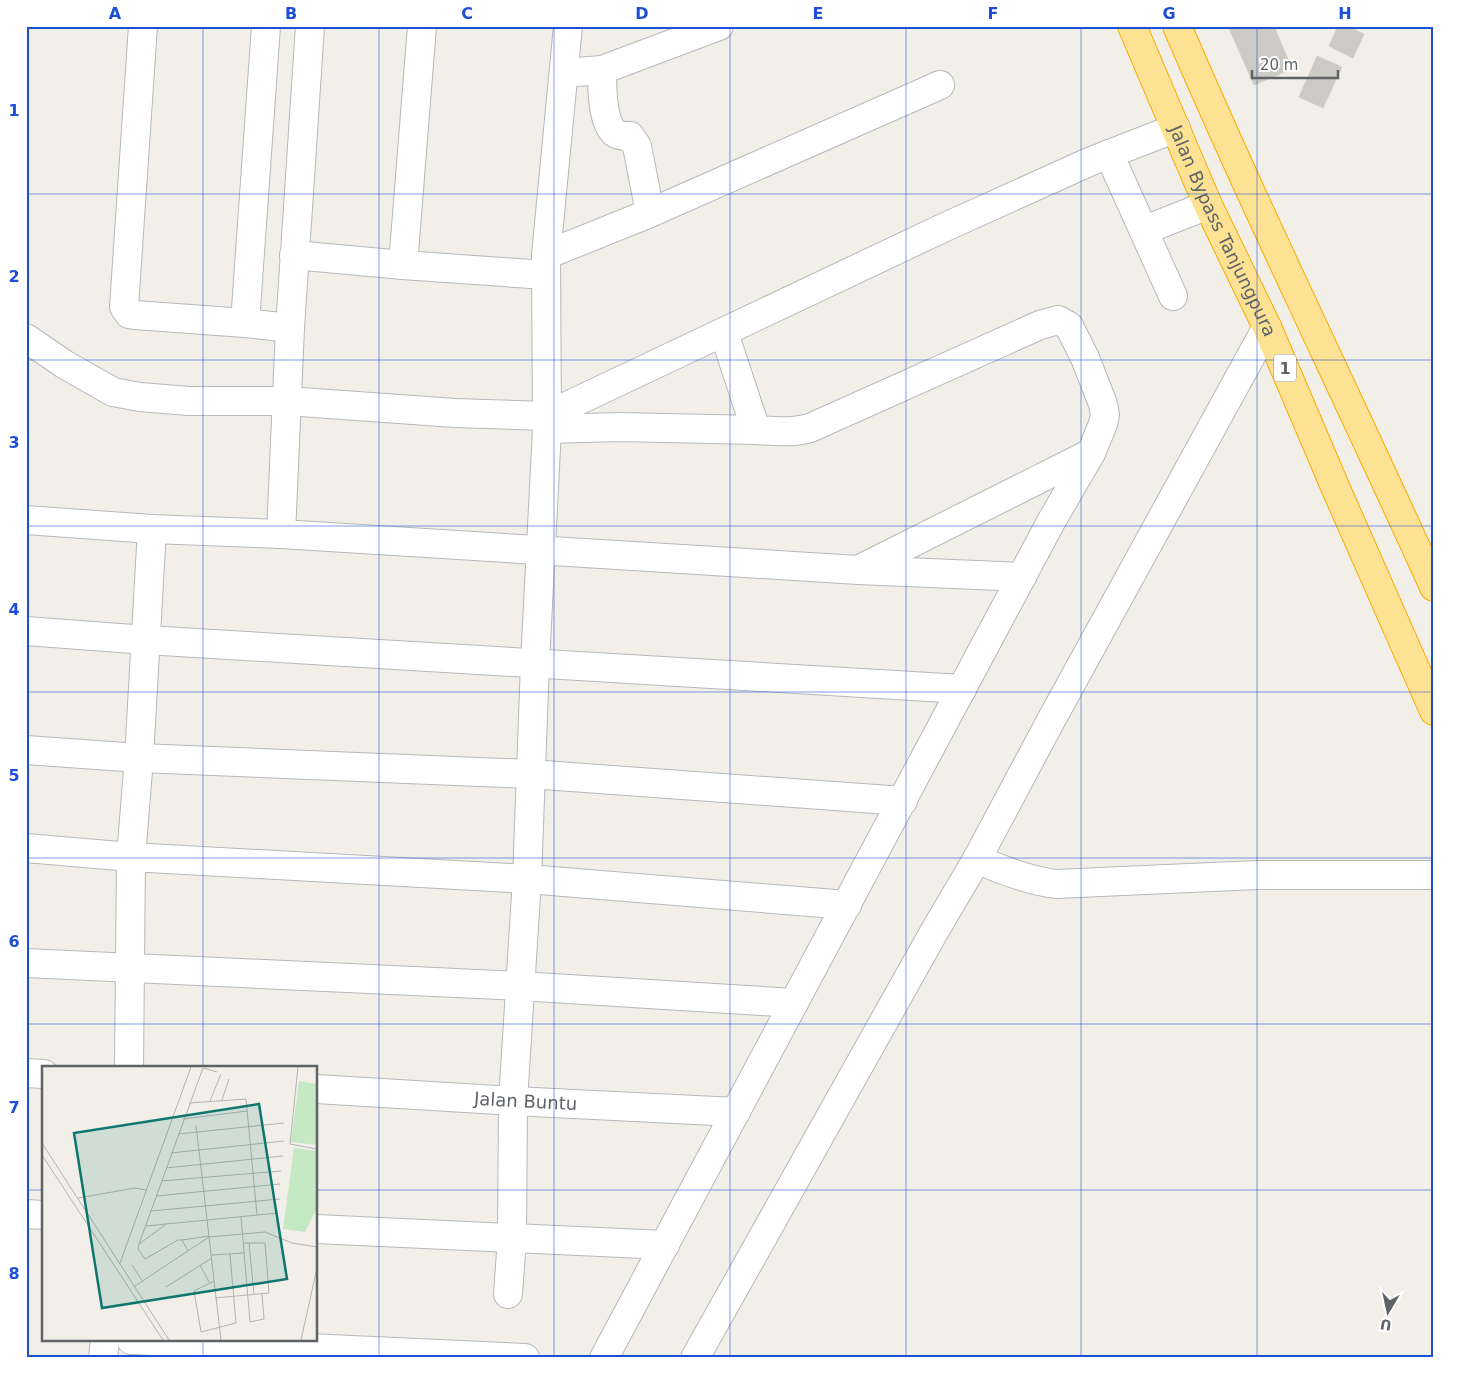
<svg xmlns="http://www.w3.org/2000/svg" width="1460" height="1384" font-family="'DejaVu Sans',sans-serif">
	<rect width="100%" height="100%" fill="#f1efe8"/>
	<!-- building -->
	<path fill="#cccac5" stroke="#d6d1c6" d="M1228,26H1274L1292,69L1254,85Z
		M1338,26H1347L1364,34L1353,58L1329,46Z
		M1317,56L1342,67L1323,108L1299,97Z"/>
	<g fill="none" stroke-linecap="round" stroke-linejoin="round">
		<!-- minor casing -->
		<g stroke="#b5b8bc" stroke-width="30">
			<g id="minor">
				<path d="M143,26L124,307L129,314L135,315L245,323L290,328"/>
				<path d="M602,70C602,85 602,124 615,133C619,136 625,136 630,136L637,146L650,213"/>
				<path d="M564,73L602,70L719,26"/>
				<path d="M1109,154L1173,296"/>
				<path d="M1145,230L1208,205"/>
				<path d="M294,255L403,265L546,275"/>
				<path d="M546,255L650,213L940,85"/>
				<path d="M403,265L422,26"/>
				<path d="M245,323L266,26"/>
				<path d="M724,333L756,430C775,431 793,433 810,428L1040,325L1058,320L1069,326L1085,358L1103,404L1105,415L1103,424L1091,453L860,569"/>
				<path d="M26,338L64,364L113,392L140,397L189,401H287L455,413L546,416L943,228L1089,162L1176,128"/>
				<path d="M547,429L620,427L756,430"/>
				<path d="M26,520L152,529L281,534L858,570L1022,577"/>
				<path d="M281,534L290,328L310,26"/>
				<path d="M26,631L146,640L962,689"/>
				<path d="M26,750L139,758L530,774L903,801"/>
				<path d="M26,848L131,857L527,879L847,905"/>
				<path d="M977,859C1003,871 1027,880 1056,884L1256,875H1434"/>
				<path d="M26,963L520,986L794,1003"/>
				<path d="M129,1068L131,857L139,758L152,529"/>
				<path d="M26,1073L44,1074"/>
				<path id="s1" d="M316,1089L513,1101L736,1112"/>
				<path d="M26,1214L44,1215"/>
				<path d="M316,1229L665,1245"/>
				<path d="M508,1294L512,1238L513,1101L527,879L535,663L547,429L546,255L568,26"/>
				<path d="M131,1340L525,1358"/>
				<path d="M103,1358L105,1340"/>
				<path d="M604,1358L1052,520L1091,453"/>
				<path d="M695,1358L934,932L977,859L1049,724L1267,327"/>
			</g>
		</g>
		<!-- highway casing -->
		<g stroke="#f9ab00" stroke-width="30">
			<g id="highway">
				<path id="s2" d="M1132,26L1208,205L1267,327L1336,489L1434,711"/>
				<path d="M1177,26C1258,215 1349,399 1434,587"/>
			</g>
		</g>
		<!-- minor -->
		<use href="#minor" stroke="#fff" stroke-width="28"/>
		<!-- highway -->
		<use href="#highway" stroke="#fde293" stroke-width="28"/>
	</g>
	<!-- grid -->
	<path fill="none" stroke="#1d4ed8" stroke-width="1" stroke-opacity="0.55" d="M203,26V1068M379,26V1358M554,26V1358M730,26V1358M906,26V1358M1081,26V1358M1257,26V1358M26,194H1434M26,360H1434M26,526H1434M26,692H1434M26,858H1434M26,1024H1434M26,1190H44M316,1190H1434M203,1340V1358"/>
	<g text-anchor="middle" stroke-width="4" stroke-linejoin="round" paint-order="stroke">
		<!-- shield labels -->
		<rect fill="#fff" stroke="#8f9295" stroke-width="1" x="1274" y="354.5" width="22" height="27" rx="4"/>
		<g font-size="16" font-weight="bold" fill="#5f6368">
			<text x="1285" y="374">1</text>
		</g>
		<!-- street labels -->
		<g font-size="18" fill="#5f6368" stroke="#fff">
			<text dy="6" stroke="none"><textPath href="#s2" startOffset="224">Jalan Bypass Tanjungpura</textPath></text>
			<text dy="6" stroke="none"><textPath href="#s1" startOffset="210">Jalan Buntu</textPath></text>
		</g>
	</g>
	<!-- overview -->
	<g transform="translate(42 1066)">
		<rect width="275" height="275" fill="#f1efe8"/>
		<path d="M257,15L275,18V79L249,76ZM252,82L275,85V142L263,166L241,163Z" fill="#c5e8c5"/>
		<path fill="none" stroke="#b3b3b1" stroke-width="1" d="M256,1L248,78L275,83M180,34L187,13M168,35L179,8M147,37L204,33L215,149M141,53L205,45M154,59L179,274M136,68L242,57M0,77L127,274M129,87L242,75M0,89L121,274M124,102L241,90M119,115L239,105M114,130L238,118M36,132L93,122L104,124M109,145L238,133M199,151L208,256L222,253L220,228M123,159L97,178L96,183L103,193L136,174H140L146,185M104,160L236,147M140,174L167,170M207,177L212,228M97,178L161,2L175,6M170,189L202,187M78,197L149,1M90,199L101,216M158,199L167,216M172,215L152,225L159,266L194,257L188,188M93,220L167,171L223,166L250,177L275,181M124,221L170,192M173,232L227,227L223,177H202M259,274L275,202"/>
		<path fill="#0f766e" fill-opacity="0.15" stroke="#0f766e" stroke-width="2.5" d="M217,38L245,213L60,242L32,67Z"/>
		<rect width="275" height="275" fill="none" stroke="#5f6368" stroke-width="2.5"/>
	</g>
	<!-- border -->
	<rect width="1460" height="1384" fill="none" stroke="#ffffff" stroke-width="55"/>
	<!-- north arrow -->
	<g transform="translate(1388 1312) rotate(189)" stroke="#ffffff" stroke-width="4" paint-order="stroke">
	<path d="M0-4L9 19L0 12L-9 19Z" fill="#5f6368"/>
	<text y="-8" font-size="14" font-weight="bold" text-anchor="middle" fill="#5f6368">U</text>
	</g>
	<!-- scale -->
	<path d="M1252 70v8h86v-8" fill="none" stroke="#5f6368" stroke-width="2.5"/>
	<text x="1260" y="70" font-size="15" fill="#5f6368" stroke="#ffffff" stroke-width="4" paint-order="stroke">20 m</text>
	<rect x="28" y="28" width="1404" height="1328" fill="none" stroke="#1d4ed8" stroke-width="2"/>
	<g font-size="16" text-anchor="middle" font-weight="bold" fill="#1d4ed8">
		<text x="115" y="19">A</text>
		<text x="291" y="19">B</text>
		<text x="467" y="19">C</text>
		<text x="642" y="19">D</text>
		<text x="818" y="19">E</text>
		<text x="993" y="19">F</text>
		<text x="1169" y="19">G</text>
		<text x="1345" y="19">H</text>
		<text x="14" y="116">1</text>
		<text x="14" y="282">2</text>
		<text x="14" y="448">3</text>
		<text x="14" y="615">4</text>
		<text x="14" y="781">5</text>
		<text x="14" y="947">6</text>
		<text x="14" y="1113">7</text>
		<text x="14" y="1279">8</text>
	</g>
</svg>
